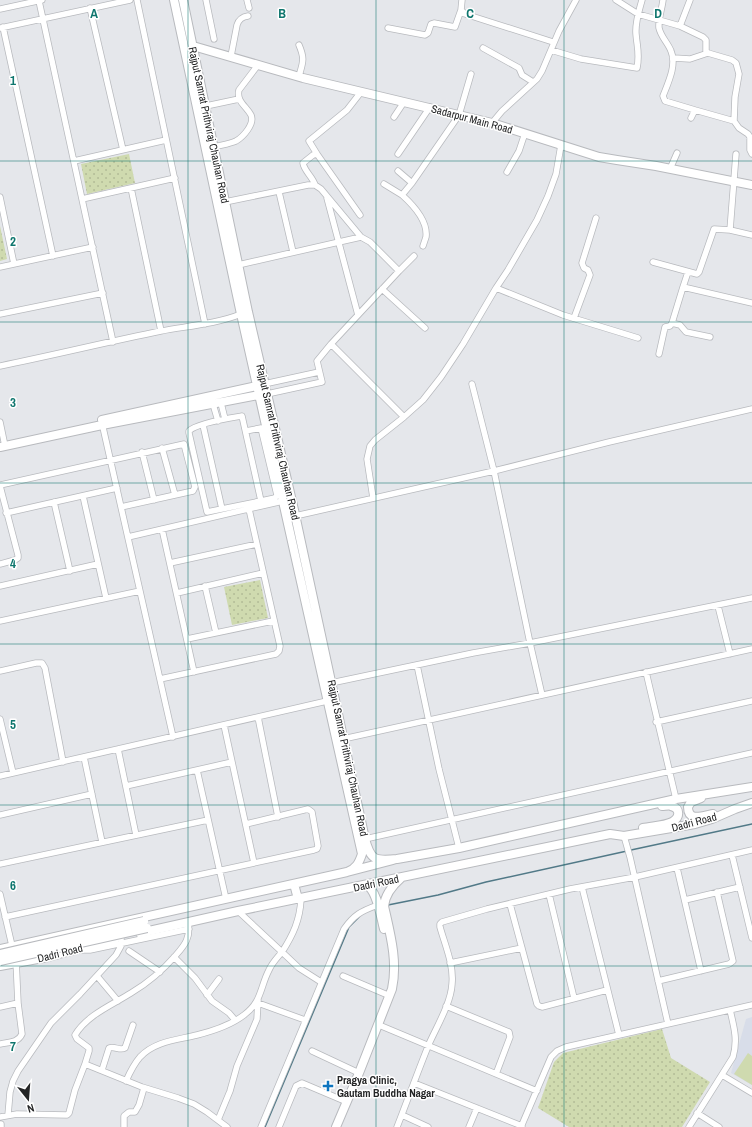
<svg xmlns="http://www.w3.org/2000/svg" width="752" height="1127" font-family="'Archivo Narrow',sans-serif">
	<defs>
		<pattern id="green-dots" width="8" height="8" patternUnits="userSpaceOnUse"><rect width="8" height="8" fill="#cfdaaf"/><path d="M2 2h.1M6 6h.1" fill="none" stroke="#b2bb96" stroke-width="1.8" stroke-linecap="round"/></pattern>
	</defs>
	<rect width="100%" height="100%" fill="#e5e7eb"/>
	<!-- built -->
	<path fill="#d8dde9" d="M752,1017V1085L731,1073L746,1019Z"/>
	<!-- green -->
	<path fill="url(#green-dots)" d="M129,154L135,183L87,194L81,164Z
		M0,226L7,259L0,261Z
		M260,580L268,618L232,625L224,587Z
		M662,1029L671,1058L710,1082L682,1127H569L538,1108L554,1062L563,1053Z"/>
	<!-- pitch -->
	<path fill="#cfdaaf" d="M748,1053L752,1056V1085L734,1074Z"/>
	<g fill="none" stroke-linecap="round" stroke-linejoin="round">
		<!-- stream -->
		<path stroke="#517987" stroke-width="1.5" d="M631,850L752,824
			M388,905L438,895L486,882L627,851
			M265,1127L349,927L359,917"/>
		<!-- street casing -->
		<g stroke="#b8babe" stroke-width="7">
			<path id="street" d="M137,0L205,324
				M206,0L214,39
				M247,0L249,8
				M462,0L461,10L465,14L553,42
				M616,0L638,14L680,26L703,37L706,40V51L708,53
				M663,0C662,9 658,19 659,28C661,37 668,43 671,51C677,65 668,83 663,96L665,101L695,110
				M39,1L113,342
				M90,8L123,150
				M0,9L42,0
				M680,26L690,0
				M3,27L53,256
				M0,28L130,0
				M388,28L425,35L428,33L431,24L434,23L455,27L461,10
				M299,45C305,59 303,62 299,76
				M483,48L519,68L522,75L533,82
				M551,50L581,59L637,68C640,54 637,47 636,34C635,22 639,11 642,0
				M231,56L237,25C239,19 242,17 248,16
				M674,58L690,59L708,53L732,60L736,63L739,74L735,97L734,121L739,128L748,134L750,137V150L752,154
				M206,106L239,99
				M394,117L404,102
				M691,118L695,110L734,121
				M492,123L502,111L537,79L542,71L559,31L576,0
				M214,147C221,145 229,144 236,141C243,137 255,124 251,115C246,106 236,101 239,90L258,65
				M317,154L309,141L347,110L361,92
				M398,154L430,107
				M74,161L166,140
				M670,169L677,153
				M398,171L412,183
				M507,172L519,151L525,133
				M384,184L402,195L412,183L459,115L471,74
				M315,185C313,177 304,171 303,163L313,155L317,154L360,215
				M131,188L161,331
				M279,192L293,252
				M402,195C412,204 428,221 426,237C425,240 424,243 423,246
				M0,197L14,264
				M327,198L358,315
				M82,199L175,178
				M225,202L308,185H315L321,189L361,237
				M730,230L736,154
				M653,262L697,274L699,272L714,229L730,230L752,235
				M238,265L361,237L370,242L399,271L331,344L317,361L322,382L267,394
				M0,267L93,247
				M399,271L414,256
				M683,287L688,272
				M496,288L563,315L638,338
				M382,289L425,328
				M0,314L103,293
				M574,318L590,275L588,270L584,268L582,263L596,218
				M672,323L680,325L686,332L710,337
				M331,344L404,417
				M659,354L665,327L670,326L672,323L683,287L752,303
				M0,366C54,355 107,342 161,331C188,326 216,324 241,314
				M264,384L319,372
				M472,384L494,471L530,643L542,695
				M221,403L225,419
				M213,404L218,421
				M0,422L5,446
				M102,423L173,737
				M203,425L222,509
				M246,431L261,428L277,495L275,498L261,501L242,416C230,418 197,423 189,431V433L207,512L261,501
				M162,448L175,495
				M142,452L154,500
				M0,485L184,444L195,487L193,491L121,507
				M0,486L18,555V558L15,560L0,564
				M83,496L106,598
				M373,498L367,459L370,446L375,440L404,417L423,400L441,377L463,344L496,288L508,270L537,220L548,196L556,174L561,145
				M54,502L70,571
				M6,513L117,488
				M295,516L494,471L609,442L752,409
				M162,529L194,672
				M128,537L283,501
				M170,563L257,544
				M0,586L98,564
				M205,586L216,633
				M177,593L263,573
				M718,606L730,654
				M0,621L140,591
				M187,639L273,621
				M417,665L439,769L459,848
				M0,671L36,663H42L45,668L63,762
				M646,672L676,799
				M160,679L276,654L279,651L280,646L249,509
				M331,683L473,653L530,643L752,598
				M258,717L278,817
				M0,719L13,773
				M656,722L752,701
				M224,725L254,863
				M343,739L752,649
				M118,749L136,835
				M84,757L102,842
				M197,770L226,899
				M0,776L327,701
				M126,786L232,762
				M0,815L92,794
				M624,836L630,857L668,1024
				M365,839L752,753
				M732,855L752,938
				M0,864L208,820
				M677,868L701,971
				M582,887L619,1035
				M0,894L13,950
				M549,894L574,998
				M301,899C300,920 293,935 282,952L299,968L321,982
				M685,900L740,887
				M510,904L537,1004L539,1006L542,1007L607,990
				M5,917L314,850L317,849L318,846L312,812L308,809L246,824
				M188,922C191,937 185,945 176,955C163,970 148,983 131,993C112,1005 87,1015 75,1035L77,1039L89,1048V1051L85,1064L142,1087L178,1098L194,1104L207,1112L227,1127
				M82,950H90L189,929
				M129,951L160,972
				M174,957L195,978L212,1001L229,1013L235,1020
				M16,960L18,1003
				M450,963L522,948
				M97,976L118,1001
				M343,976L390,996
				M658,981L729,964L733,961L717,892
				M207,995L219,979
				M258,1003L305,1020
				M446,1006L509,1032L510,1037L496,1074
				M0,1007L18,1003L22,1034C18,1043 8,1042 0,1044
				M379,1025L537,1091
				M312,1051L359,1073
				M102,1070L109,1048C115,1046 120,1051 125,1048L133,1025
				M722,1075L752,1093
				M126,1081C130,1072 134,1064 140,1057C155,1041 177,1040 197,1035C213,1031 231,1025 244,1015C262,1002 260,987 269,970C272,963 277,958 282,952L238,911
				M414,1083L522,1126
				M697,1113L719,1127
				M8,1115L10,1092L13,1081L18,1071L51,1023L80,994L116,955L121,946V937
				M402,1115L428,1127
				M0,1117L17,1114L67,1115L69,1113L75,1090L85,1064
				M218,1120L230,1091L237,1066L257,1019L258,1000
				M1,1124V1127
				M124,1127V1116L129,1112H135L139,1105L144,1088
				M261,1127L344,929C354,915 361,911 378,905
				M279,1127L296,1086L302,1083L347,1102
				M397,1127C408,1099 418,1071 429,1044C437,1026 451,1003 452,984C454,965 445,945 440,927V924L442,922L487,909L570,889L635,877L752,850
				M469,1127L477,1108
				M521,1127L551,1057L557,1051L566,1047L752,1005
				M689,1127L733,1057C738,1040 734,1027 730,1010"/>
		</g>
		<!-- secondary casing -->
		<g stroke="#b8babe" stroke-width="10">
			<path id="secondary" d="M174,0L241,314L362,854C359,863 356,869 347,872
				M183,0L248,312L294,510L365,839C371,861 375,861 397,859
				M193,46L303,78L492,123L599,157L617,160L656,166L752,185
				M102,420L261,385
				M0,447L102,425L264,394
				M701,798L691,802L688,807C688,822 702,816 713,814
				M643,828C652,826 664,826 672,822C680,818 681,808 671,806C669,805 665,806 662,806
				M294,884L298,899
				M366,885C377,889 381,918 384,929
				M140,933L238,911L610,834L624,836L695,824L712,819L735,809L752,803
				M0,949L347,872L397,859L459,848L676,799L752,787
				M0,966L48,957L115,939
				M336,1127L359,1073L392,989C398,961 390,933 384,906C385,895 393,885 401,878"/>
		</g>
		<!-- street -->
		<use href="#street" stroke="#fff" stroke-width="5.5"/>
		<!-- secondary -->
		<use href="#secondary" stroke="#fff" stroke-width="8"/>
		<!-- secondary-bridge casing -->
		<g stroke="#b8babe" stroke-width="10" stroke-linecap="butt">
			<path id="secondary-bridge" d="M0,954L144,921
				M0,961L147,928"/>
		</g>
		<!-- secondary-bridge -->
		<use href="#secondary-bridge" stroke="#fff" stroke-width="8"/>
	</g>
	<!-- grid -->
	<path fill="none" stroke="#0f766e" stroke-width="1" stroke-opacity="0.55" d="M188,0V1127M376,0V1127M564,0V1127M0,161H752M0,322H752M0,483H752M0,644H752M0,805H752M0,966H752"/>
	<!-- markers -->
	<path fill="#0d74bf" stroke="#fff" stroke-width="1.5" d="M326 1080h4v4h4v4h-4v4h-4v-4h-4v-4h4z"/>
	<g text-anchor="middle" stroke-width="3" stroke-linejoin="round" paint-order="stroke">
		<!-- street labels -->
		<g font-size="11" fill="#242526" stroke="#fff">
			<text transform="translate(472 119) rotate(15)" y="4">Sadarpur Main Road</text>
			<text transform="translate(209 125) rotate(78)" y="4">Rajput Samrat Prithviraj Chauhan Road</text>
			<text transform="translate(278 442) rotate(77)" y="4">Rajput Samrat Prithviraj Chauhan Road</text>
			<text transform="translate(348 758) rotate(78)" y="4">Rajput Samrat Prithviraj Chauhan Road</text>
			<text transform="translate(694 822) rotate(-15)" y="4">Dadri Road</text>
			<text transform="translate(376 883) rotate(-12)" y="4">Dadri Road</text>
			<text transform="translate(60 953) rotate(-14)" y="4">Dadri Road</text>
		</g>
		<!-- poi labels -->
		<g font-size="11" font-weight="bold" fill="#242526" stroke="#fff" text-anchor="start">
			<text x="337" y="1084">Pragya Clinic,<tspan x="337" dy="13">Gautam Buddha Nagar</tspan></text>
		</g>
	</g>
	<g font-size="13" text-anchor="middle" font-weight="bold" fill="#0f766e" stroke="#fff" stroke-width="3" stroke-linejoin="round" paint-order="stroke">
		<text x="94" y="18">A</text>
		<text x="282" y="18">B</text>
		<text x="470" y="18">C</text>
		<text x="658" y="18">D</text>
		<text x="13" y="85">1</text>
		<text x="13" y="246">2</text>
		<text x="13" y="407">3</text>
		<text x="13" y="568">4</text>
		<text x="13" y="729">5</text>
		<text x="13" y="890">6</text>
		<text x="13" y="1051">7</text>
	</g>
	<!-- north arrow -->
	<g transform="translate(28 1099) rotate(163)" stroke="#ffffff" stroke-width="3" paint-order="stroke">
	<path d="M0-3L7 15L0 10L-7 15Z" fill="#242526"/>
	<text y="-6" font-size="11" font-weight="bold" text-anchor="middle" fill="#242526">N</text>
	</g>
</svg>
